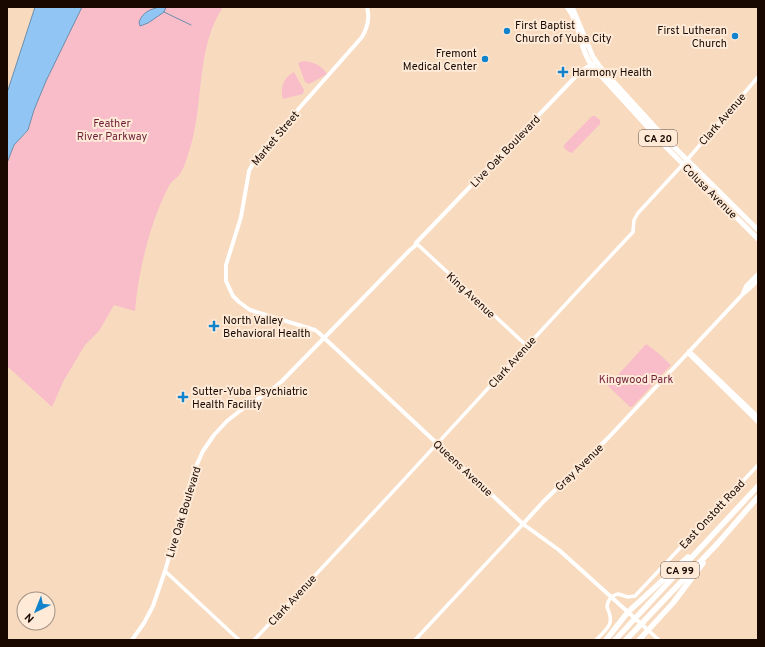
<svg xmlns="http://www.w3.org/2000/svg" width="765" height="647" font-family="Overpass,sans-serif">
	<rect width="100%" height="100%" fill="#f8dabf"/>
	<!-- green -->
	<path fill="#f8bdc9" d="M82,7H223C196,48 204,100 191,145C188,154 185,167 180,174C176,179 170,182 168,188C150,222 138,273 135,311L114,305L99,331L85,345L64,380L52,407L7,366V163L14,145L28,131L34,110L46,81Z
		M303,61C313,62 322,65 327,74L309,84L305,82L298,63Z
		M294,72L304,90L303,94L283,99C280,88 283,78 294,72Z
		M592,116H595L600,120V124L572,153L569,152L564,148V145Z
		M646,344L657,352L671,365L632,407H630L608,386Z"/>
	<!-- water -->
	<path fill="#91c6f4" stroke="#6d8dab" d="M35,7H82L46,81L34,110L28,130L14,145L7,163V93Z
		M159,7H166L164,12L148,23L140,26L139,22C143,12 149,10 159,7Z"/>
	<g fill="none" stroke-linecap="round" stroke-linejoin="round">
		<!-- stream -->
		<path stroke="#6d8dab" stroke-width="1" d="M164,12L191,25"/>
		<!-- tertiary -->
		<path stroke="#fff" stroke-width="3.5" d="M416,243L527,346
			M165,571L239,640
			M649,631L659,640
			M254,640C382,506 506,367 633,232L634,220L638,213L687,160L758,77
			M415,640L523,524
			M596,640C608,628 615,624 607,607C607,601 612,595 618,594L628,597L635,596L758,465"/>
		<!-- secondary -->
		<path stroke="#fff" stroke-width="4" d="M367,7C370,18 368,27 362,37L257,156L249,171L241,217L226,265V281L233,296L239,302L250,310L315,330L319,333L523,524L559,550L649,631
			M743,293L746,286L758,274
			M689,351L758,417
			M688,353L758,422
			M523,524L543,502L609,437L743,294L749,289L758,280
			M132,640L144,623L153,606L165,571L193,473L203,451L214,435L227,421L241,410L270,391L282,381L410,250L415,246L416,243L580,72L587,67L593,64"/>
		<!-- trunk -->
		<path stroke="#fff" stroke-width="5" d="M567,7C581,24 579,50 593,67L667,148L758,239
			M572,7L593,57L600,67L664,137L758,230"/>
		<!-- motorway -->
		<path stroke="#fff" stroke-width="5.5" d="M606,640L628,612L688,557
			M615,640L758,486
			M626,640L718,543L758,497
			M639,640L673,603L703,563"/>
	</g>
	<!-- markers -->
	<g fill="#1183cc" stroke="#feead7" stroke-width="1.5">
		<circle cx="507" cy="31" r="4"/>
		<circle cx="735" cy="36" r="4"/>
		<circle cx="485" cy="59" r="4"/>
		<path d="M561 66h4v4h4v4h-4v4h-4v-4h-4v-4h4z"/>
		<path d="M212 320h4v4h4v4h-4v4h-4v-4h-4v-4h4z"/>
		<path d="M181 391h4v4h4v4h-4v4h-4v-4h-4v-4h4z"/>
	</g>
	<g text-anchor="middle" stroke-width="4" stroke-linejoin="round" paint-order="stroke">
		<!-- shield labels -->
		<g fill="#feead7" stroke="#5d4c40" stroke-width="1">
			<rect x="639" y="130" width="38" height="16" rx="3"/>
			<rect x="661" y="562" width="38" height="16" rx="3"/>
		</g>
		<g font-size="10" font-weight="bold" fill="#180800">
			<text x="658" y="142">CA 20</text>
			<text x="680" y="574">CA 99</text>
		</g>
		<!-- poi labels -->
		<g font-size="11" fill="#180800" stroke="#feead7" text-anchor="start">
			<text x="515" y="29">First Baptist<tspan x="515" dy="13">Church of Yuba City</tspan></text>
			<text x="727" y="34" text-anchor="end">First Lutheran<tspan x="727" dy="13">Church</tspan></text>
			<text x="477" y="57" text-anchor="end">Fremont<tspan x="477" dy="13">Medical Center</tspan></text>
			<text x="572" y="76">Harmony Health</text>
			<text x="223" y="324">North Valley<tspan x="223" dy="13">Behavioral Health</tspan></text>
			<text x="192" y="395">Sutter-Yuba Psychiatric<tspan x="192" dy="13">Health Facility</tspan></text>
		</g>
		<!-- street labels -->
		<g font-size="11" fill="#180800" stroke="#feead7">
			<text transform="translate(722 119) rotate(-49)" y="4">Clark Avenue</text>
			<text transform="translate(275 138) rotate(-50)" y="4">Market Street</text>
			<text transform="translate(505 151) rotate(-46)" y="4">Live Oak Boulevard</text>
			<text transform="translate(710 191) rotate(45)" y="4">Colusa Avenue</text>
			<text transform="translate(471 295) rotate(43)" y="4">King Avenue</text>
			<text transform="translate(512 362) rotate(-48)" y="4">Clark Avenue</text>
			<text transform="translate(579 467) rotate(-44)" y="4">Gray Avenue</text>
			<text transform="translate(463 468) rotate(43)" y="4">Queens Avenue</text>
			<text transform="translate(183 512) rotate(-73)" y="4">Live Oak Boulevard</text>
			<text transform="translate(712 514) rotate(-47)" y="4">East Onstott Road</text>
			<text transform="translate(292 600) rotate(-47)" y="4">Clark Avenue</text>
		</g>
		<!-- park labels -->
		<g font-size="11" fill="#701f39" stroke="#feead7">
			<text x="112" y="127">Feather<tspan x="112" dy="13">River Parkway</tspan></text>
			<text x="636" y="383">Kingwood Park</text>
		</g>
	</g>
	<!-- border -->
	<rect width="765" height="647" fill="none" stroke="#180800" stroke-width="16"/>
	<!-- north arrow -->
	<g transform="translate(36 611) rotate(223)"><circle r="19" fill="#feead7" stroke="#a29081"/>
	<path d="M0-3L7 15L0 10L-7 15Z" fill="#1183cc"/>
	<text y="-6" font-size="11" font-weight="bold" text-anchor="middle" fill="#180800">N</text>
	</g>
</svg>
